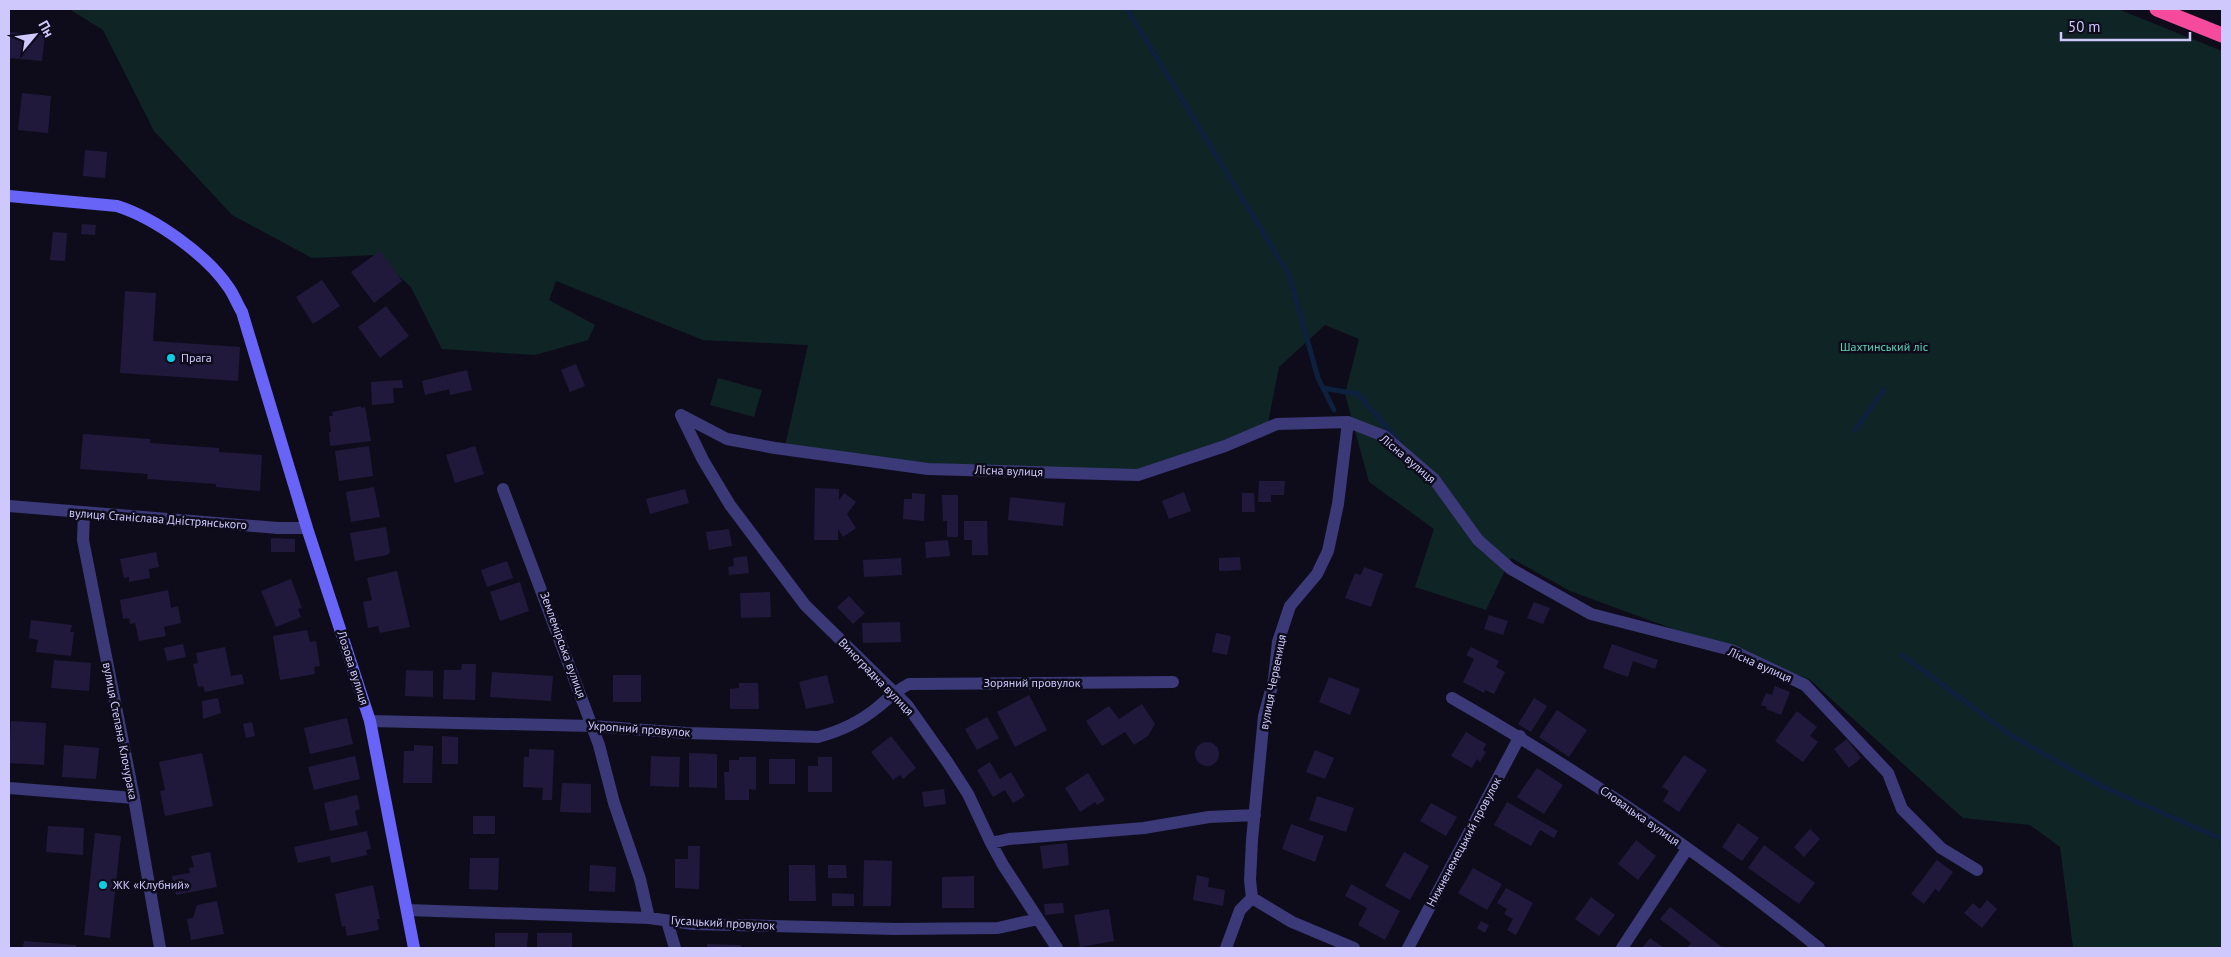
<svg xmlns="http://www.w3.org/2000/svg" width="2231" height="957" font-family="'PT Sans',sans-serif">
	<rect width="100%" height="100%" fill="#0e0c1b"/>
	<!-- green -->
	<path fill="#0f2424" d="M69,9H2118L2222,51V948H2073L2060,847L2030,825L1963,818L1809,679L1570,591L1511,558L1486,610L1415,587L1434,529L1369,482L1345,394L1359,339L1325,325L1279,367L1268,423L1172,465L1080,477L907,467L785,446L808,345L703,340L556,281L549,300L595,325L588,340L535,355L442,349L411,287L375,255L312,258L232,215L154,131L103,30Z
		M718,378L762,390L754,417L710,405Z"/>
	<g fill="none" stroke-linecap="round" stroke-linejoin="round">
		<!-- stream -->
		<path stroke="#0d203d" stroke-width="5" d="M1127,9L1289,275L1318,378L1334,410
			M1323,388L1358,394L1400,443
			M1855,430L1884,390
			M1902,655L2012,736L2103,787L2222,839"/>
	</g>
	<!-- building -->
	<path fill="#20193b" d="M9,32L45,35L42,61L9,58Z
		M22,93L51,96L48,133L18,130Z
		M85,150L107,152L105,178L83,176Z
		M82,224L96,225L95,235L81,234Z
		M53,232L67,233L65,261L50,260Z
		M380,251L402,281L374,303L351,272Z
		M322,280L340,306L313,324L296,297Z
		M125,291L156,293L153,341L240,347L238,381L120,373Z
		M386,306L409,336L380,358L358,327Z
		M576,364L585,386L570,392L561,370Z
		M467,370L472,390L450,395L449,389L425,395L422,381Z
		M402,380L403,388H393L394,403L372,405L371,382Z
		M361,406V408L365,407L371,441L330,446L329,432H331L329,416H333L332,412Z
		M83,434L150,439V443L219,448V452L262,455L260,491L216,487V484L147,479L148,474L80,469Z
		M369,446L373,476L339,481L335,451Z
		M475,446L484,474L455,483L446,455Z
		M1259,481H1285L1284,495H1271V502H1258Z
		M374,487L380,517L351,522L346,492Z
		M815,488L839,489V500L844,493L856,502L847,514L856,528L843,537L838,529V540H814Z
		M685,489L689,503L650,514L646,499Z
		M1184,492L1191,511L1169,519L1162,501Z
		M912,493L925,494L924,521L903,519L904,499H912Z
		M1242,493H1254L1255,512H1242Z
		M942,495H958V537H947V521H943Z
		M1010,497L1065,503L1063,526L1008,520Z
		M964,521H987L988,555H972V540H964Z
		M386,527L390,552L387,555L355,561L350,533Z
		M729,529L732,546L709,550L706,532Z
		M271,538L295,539V552H271Z
		M948,540L950,556L926,558L925,542Z
		M156,552L159,567L149,569L150,578L129,582V577L124,578L120,559Z
		M747,556L749,573L729,575L728,567L734,566L733,558Z
		M1240,557L1241,570L1219,571V558Z
		M901,558L902,575L864,577L863,560Z
		M507,561L513,578L487,587L481,570Z
		M1364,567L1383,574L1371,607L1345,598L1355,573L1361,575Z
		M397,571L410,627L380,633L378,626L368,628L363,602L372,600L367,578Z
		M291,579L302,608L298,609L301,617L276,627L261,591Z
		M520,582L529,611L500,621L490,592Z
		M168,590L171,608L178,606L181,623L164,627L166,636L139,641L135,623L130,624L129,618L123,619L120,600Z
		M770,592L771,617L741,618L740,593Z
		M849,596L865,613L853,624L837,607Z
		M1534,602L1550,608L1543,624L1527,618Z
		M1489,615L1508,621L1503,635L1484,629Z
		M31,620L72,625L70,632H74L71,656L36,652L38,640L29,638Z
		M900,622L901,642L863,643L862,623Z
		M307,630L310,642L316,641L320,666L314,667L315,674L280,680L273,636Z
		M1216,633L1231,636L1227,655L1212,652Z
		M183,644L186,657L167,661L164,648Z
		M1612,644L1658,660L1655,669L1633,661L1628,677L1603,668Z
		M225,647L231,676L242,674L244,684L205,692L203,686L198,687L193,664L198,663L196,653Z
		M1471,647L1499,661L1496,667L1505,672L1494,694L1485,690L1484,693L1463,682L1474,659L1466,655Z
		M54,660L91,663L89,691L51,688Z
		M462,664H476L475,700L443,699L444,670H461Z
		M406,670L433,671V697L405,696Z
		M492,672L553,676L551,701L490,697Z
		M613,675H641V702H613Z
		M827,675L834,703L806,709L799,682Z
		M1329,677L1360,689L1350,715L1319,702Z
		M739,683H758L759,709H730V689L739,688Z
		M1775,686L1790,692L1781,715L1766,709L1767,707L1761,705L1766,693L1772,695Z
		M1029,695L1047,730L1015,747L997,712Z
		M218,698L221,713L203,719L202,701Z
		M1534,698L1547,706L1531,732L1518,724Z
		M1142,704L1155,724L1148,736L1134,745L1125,732L1102,746L1086,721L1109,706L1119,719Z
		M1557,710L1587,730L1569,757L1539,737Z
		M1797,711L1817,727L1810,736L1818,742L1803,762L1775,741Z
		M987,717L999,738L977,750L965,729Z
		M347,718L353,744L310,754L304,728Z
		M11,721L46,723L44,765L9,763Z
		M252,722L255,736L246,738L243,724Z
		M1466,732L1486,744L1483,750L1486,752L1480,762L1477,759L1472,768L1451,756Z
		M442,736L458,737V764H442Z
		M891,736L916,768L903,779L900,775L893,780L871,752Z
		M1847,739L1861,758L1849,768L1834,749Z
		M1195 754a12 12 0 1 1 24 0a12 12 0 1 1-24 0Z
		M64,745L99,748L96,779L62,777Z
		M414,745L433,746L432,783H403L404,751H414Z
		M529,749L554,750L552,800H542L543,788L523,787L524,757H529Z
		M1315,750L1334,758L1325,779L1306,772Z
		M202,753L213,806L165,816L160,791L165,790L159,762Z
		M689,753L717,754V788L689,787Z
		M1684,755L1707,770L1679,812L1663,801L1669,791L1662,787Z
		M355,756L360,779L314,790L308,767Z
		M651,756L680,757L679,787L650,786Z
		M739,757H756V790L749,789V800H725L724,772H729V760H739Z
		M818,757H832V792H808V766H818Z
		M769,759H795V784H769Z
		M990,762L1000,779L1011,772L1025,796L1013,803L1005,790L993,797L977,770Z
		M1537,768L1563,785L1544,814L1517,797Z
		M1088,773L1105,800L1097,805L1095,802L1080,812L1065,788Z
		M562,783L591,784V813L560,812Z
		M944,789L946,804L924,807L922,792Z
		M357,795L360,809L355,811L358,825L330,831L324,803Z
		M1317,796L1354,808L1346,832L1309,820Z
		M1507,802L1558,831L1554,838L1540,830L1531,846L1494,825Z
		M1431,803L1457,817L1446,836L1420,821Z
		M473,816H495V834H473Z
		M1738,823L1759,838L1742,861L1722,847Z
		M1291,824L1324,836L1315,862L1282,849Z
		M48,826L84,828L83,855L46,852Z
		M1810,829L1820,839L1804,857L1794,847Z
		M367,831L371,849L366,850L367,855L331,863L330,856L298,863L294,847Z
		M95,833L121,836L110,938L84,935Z
		M1636,840L1656,856L1638,880L1618,864Z
		M1067,843L1069,865L1043,869L1040,846Z
		M1764,845L1815,883L1799,904L1748,868Z
		M688,846H700L699,889L675,888V859H688Z
		M210,852L217,887L176,895L172,876L190,873L189,868L194,867L191,856Z
		M1404,852L1429,866L1410,900L1385,886Z
		M470,858H499L498,890L469,889Z
		M864,860L892,861L891,906H863Z
		M1937,860L1953,872L1939,892L1935,889L1924,904L1911,894Z
		M590,865L616,867L615,892L589,891Z
		M789,865H815L816,901H789Z
		M828,865H846L847,878H828Z
		M1473,868L1502,884L1487,910L1458,893Z
		M1197,875L1209,878L1208,887L1225,890L1223,906L1193,900Z
		M974,876V908H942V877Z
		M1351,884L1400,911L1385,940L1358,925L1367,908L1345,896Z
		M373,885L380,919H377L379,930L347,936L345,926L342,927L335,894Z
		M1506,888L1533,903L1516,935L1507,930L1513,919L1504,914L1507,909L1497,903Z
		M832,893L854,894V906H832Z
		M1591,897L1615,915L1599,936L1575,919Z
		M1987,900L1997,909L1982,928L1964,913L1973,903L1980,909Z
		M217,901L224,934L191,940L187,919L193,918L197,905Z
		M1063,903L1064,913L1045,915L1044,904Z
		M1670,907L1701,931L1723,948H1687L1691,943L1660,919Z
		M1109,909L1114,941L1080,947L1074,915Z
		M1481,921L1489,925L1485,933L1477,928Z
		M495,933H528L527,948H495Z
		M537,933H572V948H537Z
		M1650,938L1664,948H1642Z
		M24,941L76,945V948H23Z
		M707,944L741,945V948H707Z"/>
	<g fill="none" stroke-linecap="round" stroke-linejoin="round">
		<!-- street -->
		<path stroke="#3b3978" stroke-width="12" d="M681,415L727,439L775,448L928,469L1138,475L1225,446L1277,424L1348,422L1384,436L1434,479L1478,540L1511,569L1591,614L1731,650L1805,685L1888,773L1902,809L1941,848L1977,870
			M681,415L703,460L730,505L805,605L907,705L948,763L968,794L991,843L1003,865L1057,948
			M503,489L599,745L614,803L640,879L649,918
			M9,506L278,528H307
			M84,514L83,540L134,798L160,948
			M1452,698C1580,771 1704,855 1819,948
			M370,721L592,726L686,733L818,737C841,731 860,722 878,707C889,698 897,690 909,684L1173,682
			M9,788L134,798
			M991,843L1009,839L1144,828L1209,817L1255,815
			M1252,898L1292,922L1354,948
			M407,910L649,918L693,924L896,929L998,928L1038,919
			M667,921L675,948
			M1226,948L1240,910L1252,898L1250,880L1252,840L1264,716L1274,679L1278,642L1290,606L1317,574L1328,551L1338,504L1348,422
			M1408,948L1520,736
			M1622,948L1687,849"/>
		<!-- secondary -->
		<path stroke="#6864f7" stroke-width="12" d="M9,196L117,206C155,218 207,255 229,288C234,295 237,304 242,312L307,528L370,721L414,948"/>
		<!-- highway -->
		<path stroke="#f64a9c" stroke-width="15" d="M2157,9L2222,35"/>
	</g>
	<!-- markers -->
	<g fill="#0ccfe5" stroke="#0e0c1b" stroke-width="2">
		<circle cx="171" cy="358" r="5"/>
		<circle cx="103" cy="885" r="5"/>
	</g>
	<g text-anchor="middle" stroke-width="5" stroke-linejoin="round" paint-order="stroke">
		<!-- park labels -->
		<g font-size="12" fill="#5ad7b8" stroke="#0e0c1b">
			<text x="1884" y="351">Шахтинський ліс</text>
		</g>
		<!-- poi labels -->
		<g font-size="12" fill="#cec8fc" stroke="#0e0c1b" text-anchor="start">
			<text x="181" y="362">Прага</text>
			<text x="113" y="889">ЖК «Клубний»</text>
		</g>
		<!-- street labels -->
		<g font-size="12" fill="#cec8fc" stroke="#0e0c1b">
			<text transform="translate(1408 459) rotate(40)" y="4">Лісна вулиця</text>
			<text transform="translate(1009 471) rotate(2)" y="4">Лісна вулиця</text>
			<text transform="translate(158 519) rotate(4)" y="4">вулиця Станіслава Дністрянського</text>
			<text transform="translate(563 645) rotate(70)" y="4">Землемірська вулиця</text>
			<text transform="translate(1760 665) rotate(24)" y="4">Лісна вулиця</text>
			<text transform="translate(353 668) rotate(72)" y="4">Лозова вулиця</text>
			<text transform="translate(876 677) rotate(46)" y="4">Виноградна вулиця</text>
			<text transform="translate(1273 682) rotate(-79)" y="4">вулиця Червениця</text>
			<text x="1032" y="687">Зоряний провулок</text>
			<text transform="translate(639 729) rotate(4)" y="4">Укропний провулок</text>
			<text transform="translate(120 731) rotate(79)" y="4">вулиця Степана Клочурака</text>
			<text transform="translate(1640 816) rotate(35)" y="4">Словацька вулиця</text>
			<text transform="translate(1464 842) rotate(-62)" y="4">Нижненемецький провулок</text>
			<text transform="translate(723 923) rotate(3)" y="4">Гусацький провулок</text>
		</g>
	</g>
	<!-- border -->
	<rect width="2231" height="957" fill="none" stroke="#cec8fc" stroke-width="20"/>
	<!-- north arrow -->
	<g transform="translate(35 35) rotate(61)" stroke="#0e0c1b" stroke-width="4" paint-order="stroke">
	<path d="M0-4L9 19L0 12L-9 19Z" fill="#cec8fc"/>
	<text y="-8" font-size="14" font-weight="bold" text-anchor="middle" fill="#cec8fc">Пн</text>
	</g>
	<!-- scale -->
	<path d="M2061 32v8h129v-8" fill="none" stroke="#cec8fc" stroke-width="2.5"/>
	<text x="2068" y="32" font-size="15" fill="#cec8fc" stroke="#0e0c1b" stroke-width="4" paint-order="stroke">50 m</text>
</svg>
